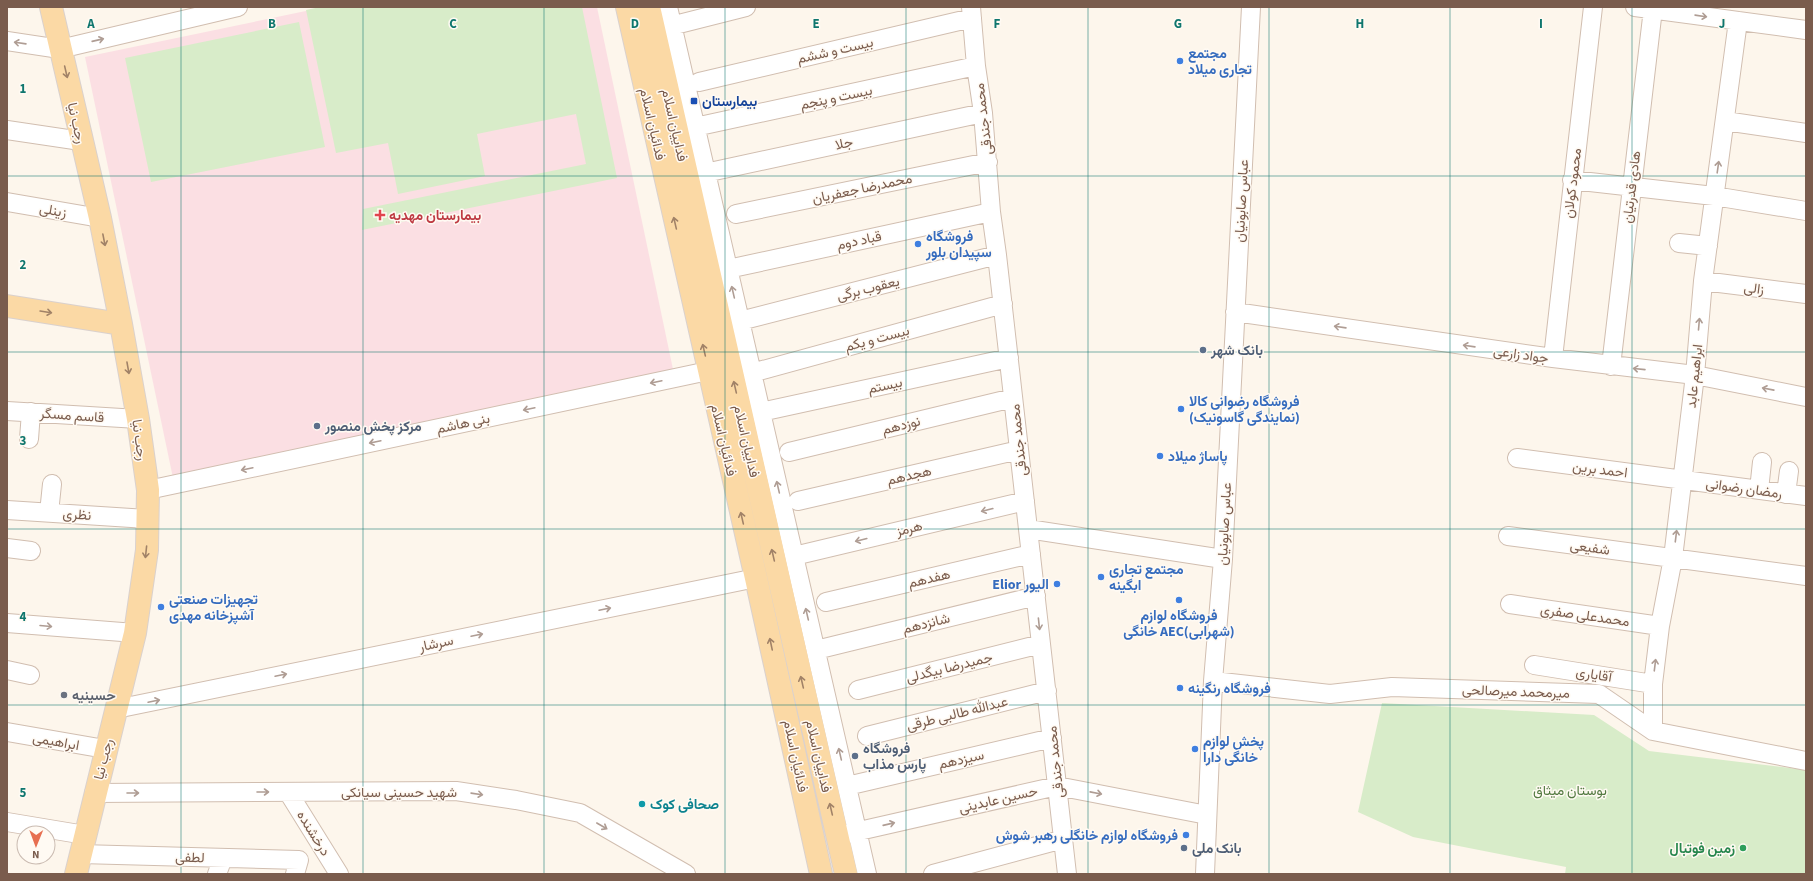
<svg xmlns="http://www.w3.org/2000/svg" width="1813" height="881" font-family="'Source Sans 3',Vazirmatn,sans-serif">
	<rect width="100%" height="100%" fill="#fdf6ec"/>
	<!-- medical -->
	<path fill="#fbdfe3" d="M325,7H597L674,374L173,478L85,57Z"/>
	<!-- green -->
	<path fill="#d8ecc9" d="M320,7H582L617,178L362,230L363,209L586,164L576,114L477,134L485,176L398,194L388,143L336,153L306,10Z
		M299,22L325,147L151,182L125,58Z
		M1382,703L1594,715L1649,751L1806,770V874H1565L1566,867L1413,837L1358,812Z"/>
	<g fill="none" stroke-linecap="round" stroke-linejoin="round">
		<!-- minor casing -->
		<g stroke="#d1beb0" stroke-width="20">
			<path id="minor" d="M668,7L867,874
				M971,7L976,66L983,113L991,212L997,255L1067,874
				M1635,7L1806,30
				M659,29L746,7
				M7,41L60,49L238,7
				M699,82L972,18
				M1725,121L1806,133
				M695,127L976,66
				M7,130L81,141
				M705,173L983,113
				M1572,180L1714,196L1806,211
				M7,202L100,218
				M736,214L988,162
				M1679,243L1708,246
				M728,269L991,212
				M1703,281L1806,294
				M1235,312L1553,358L1695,375L1806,397
				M740,321L997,255
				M1553,358L1593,7
				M1611,366L1653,9
				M752,373L1003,304
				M7,411L138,419
				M761,412L1009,358
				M29,439L31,412
				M789,452L1013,398
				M1517,458L1806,496
				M148,490L708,371
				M1759,490L1762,462
				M1786,494L1789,471
				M798,501L1019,450
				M7,510L147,519
				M49,513L52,484
				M1028,529L1223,559
				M1508,536L1806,576
				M7,548L31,551
				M794,556L1025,501
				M826,602L1031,554
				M1510,604L1660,626
				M7,623L135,633
				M816,650L1036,596
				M1534,665L1653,684
				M7,670L30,675
				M1213,681L1330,694L1392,687L1599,694L1653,731L1806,761
				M858,690L1041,644
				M116,709L756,578
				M1653,731V684L1660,626L1673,558L1695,375L1703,281L1738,21
				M7,732L105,749
				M867,736L1047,691
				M847,786L1052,738
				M288,792L339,874
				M94,793L456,791L516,800L580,813L686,874
				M7,822L85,835
				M846,834L1057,786L1207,815
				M80,854L299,860L295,874
				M217,874L223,858
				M933,874L1063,839
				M1205,874L1213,681L1223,559L1251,7"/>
		</g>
		<!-- major casing -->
		<g stroke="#dad1cd" stroke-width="24">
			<path id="major" d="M51,7L100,218L121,324L138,419L148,490L147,550L135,633L76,874
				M627,7L756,578L821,874
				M649,7L846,874
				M7,306L121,324"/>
		</g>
		<!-- minor -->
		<use href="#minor" stroke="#fff" stroke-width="18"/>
		<!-- major -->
		<use href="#major" stroke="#fbd9a5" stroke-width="22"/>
	</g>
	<!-- one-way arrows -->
	<defs><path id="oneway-shaft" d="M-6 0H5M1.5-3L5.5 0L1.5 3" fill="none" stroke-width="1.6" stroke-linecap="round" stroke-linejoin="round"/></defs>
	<g stroke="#af9d94">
		<use href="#oneway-shaft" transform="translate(1701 16) rotate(8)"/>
		<use href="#oneway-shaft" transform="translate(98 40) rotate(-13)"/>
		<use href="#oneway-shaft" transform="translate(20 43) rotate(-172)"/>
		<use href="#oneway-shaft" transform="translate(1718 167) rotate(-82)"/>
		<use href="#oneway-shaft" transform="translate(733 292) rotate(-103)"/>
		<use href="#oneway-shaft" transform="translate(1699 324) rotate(-85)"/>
		<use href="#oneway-shaft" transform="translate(1340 327) rotate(-172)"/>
		<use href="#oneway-shaft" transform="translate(1469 346) rotate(-172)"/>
		<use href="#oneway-shaft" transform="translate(1639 369) rotate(-174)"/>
		<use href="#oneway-shaft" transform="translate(656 382) rotate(168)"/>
		<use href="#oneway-shaft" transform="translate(1768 389) rotate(-169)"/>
		<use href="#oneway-shaft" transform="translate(529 409) rotate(168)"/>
		<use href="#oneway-shaft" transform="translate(375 442) rotate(168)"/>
		<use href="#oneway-shaft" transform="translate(247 469) rotate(168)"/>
		<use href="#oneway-shaft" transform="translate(778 487) rotate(-103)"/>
		<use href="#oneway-shaft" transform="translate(987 510) rotate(166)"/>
		<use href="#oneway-shaft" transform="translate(1676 536) rotate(-83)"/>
		<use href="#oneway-shaft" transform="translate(861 540) rotate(166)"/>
		<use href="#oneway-shaft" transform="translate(605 609) rotate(-12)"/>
		<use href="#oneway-shaft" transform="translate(807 614) rotate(-103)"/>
		<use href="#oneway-shaft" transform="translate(1039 624) rotate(84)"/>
		<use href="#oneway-shaft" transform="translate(46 626) rotate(5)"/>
		<use href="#oneway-shaft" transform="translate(477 635) rotate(-12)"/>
		<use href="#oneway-shaft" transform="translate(1655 665) rotate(-83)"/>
		<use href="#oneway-shaft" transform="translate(281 675) rotate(-12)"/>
		<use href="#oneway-shaft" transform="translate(154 701) rotate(-12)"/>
		<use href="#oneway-shaft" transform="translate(840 754) rotate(-103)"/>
		<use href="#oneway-shaft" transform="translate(263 792)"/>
		<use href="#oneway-shaft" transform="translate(133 793)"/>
		<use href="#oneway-shaft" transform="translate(1096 793) rotate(11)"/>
		<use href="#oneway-shaft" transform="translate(477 794) rotate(8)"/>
		<use href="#oneway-shaft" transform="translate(889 824) rotate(-13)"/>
		<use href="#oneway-shaft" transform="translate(602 826) rotate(30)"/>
	</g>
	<g stroke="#a18267">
		<use href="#oneway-shaft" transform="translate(66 72) rotate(77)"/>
		<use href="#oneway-shaft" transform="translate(675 223) rotate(-103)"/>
		<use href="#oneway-shaft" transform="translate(104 240) rotate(79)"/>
		<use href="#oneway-shaft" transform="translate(46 312) rotate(9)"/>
		<use href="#oneway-shaft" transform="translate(704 350) rotate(-103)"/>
		<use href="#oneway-shaft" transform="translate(128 368) rotate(80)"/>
		<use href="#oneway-shaft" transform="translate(735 387) rotate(-103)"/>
		<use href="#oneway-shaft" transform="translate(742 518) rotate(-103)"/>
		<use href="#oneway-shaft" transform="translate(146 552) rotate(96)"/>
		<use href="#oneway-shaft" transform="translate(773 555) rotate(-103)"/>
		<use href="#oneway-shaft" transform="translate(771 644) rotate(-102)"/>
		<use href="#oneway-shaft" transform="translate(802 682) rotate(-103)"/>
		<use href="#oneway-shaft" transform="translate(831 809) rotate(-103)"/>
	</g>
	<!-- grid -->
	<path fill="none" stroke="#0f766e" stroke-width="1" stroke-opacity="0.55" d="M181,7V874M363,7V874M544,7V874M725,7V874M906,7V874M1088,7V874M1269,7V874M1450,7V874M1632,7V874M7,176H1806M7,352H1806M7,529H1806M7,705H1806"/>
	<!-- markers -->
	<g fill="#3f7fe0" stroke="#fffaf3" stroke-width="1.5">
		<circle cx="1180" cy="61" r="4"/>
		<circle cx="918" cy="244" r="4"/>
		<circle cx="1181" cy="409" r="4"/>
		<circle cx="1160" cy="456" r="4"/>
		<circle cx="1101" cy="577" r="4"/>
		<circle cx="1057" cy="584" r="4"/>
		<circle cx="1179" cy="600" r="4"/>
		<circle cx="161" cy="607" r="4"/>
		<circle cx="1180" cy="688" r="4"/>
		<circle cx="1195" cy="749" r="4"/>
		<circle cx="1186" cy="835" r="4"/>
	</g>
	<rect fill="#1a4fb4" stroke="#fffaf3" stroke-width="1.5" x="690" y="97" width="8" height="8" rx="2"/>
	<path fill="#e0444e" stroke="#fffaf3" stroke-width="1.5" d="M378 209h4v4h4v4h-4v4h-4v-4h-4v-4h4z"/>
	<g fill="#5c6f8a" stroke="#fffaf3" stroke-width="1.5">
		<circle cx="1203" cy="350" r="4"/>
		<circle cx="317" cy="426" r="4"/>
		<circle cx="855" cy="756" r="4"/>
		<circle cx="1184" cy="848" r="4"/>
	</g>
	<circle fill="#6b7280" stroke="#fffaf3" stroke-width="1.5" cx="64" cy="695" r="4"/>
	<circle fill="#0f9aa8" stroke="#fffaf3" stroke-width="1.5" cx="642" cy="804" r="4"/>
	<circle fill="#2e9e5b" stroke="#fffaf3" stroke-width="1.5" cx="1743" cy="848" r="4"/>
	<g text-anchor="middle" stroke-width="3" stroke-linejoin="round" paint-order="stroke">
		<!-- street labels -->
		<g font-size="14" fill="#7a5c4d" stroke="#fffaf3">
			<text transform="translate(835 50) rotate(-13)" y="5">بیست و ششم</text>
			<text transform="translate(836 97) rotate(-12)" y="5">بیست و پنجم</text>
			<text transform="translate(983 119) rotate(-97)" y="5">محمد جندقی</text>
			<text transform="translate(77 123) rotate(77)" y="5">رجب نیا</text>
			<text transform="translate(653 124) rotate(77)" y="5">فدائیان اسلام</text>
			<text transform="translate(675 125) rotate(77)" y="5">فداییان اسلام</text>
			<text transform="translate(844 143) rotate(-12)" y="5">جلا</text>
			<text transform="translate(1572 183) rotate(-83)" y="5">محمود کولان</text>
			<text transform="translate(1631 187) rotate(-83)" y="5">هادی قدرتیان</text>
			<text transform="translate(862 188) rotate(-12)" y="5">محمدرضا جعفریان</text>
			<text transform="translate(1241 201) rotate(-87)" y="5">عباس صابونیان</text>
			<text transform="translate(53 210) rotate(10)" y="5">زینلی</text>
			<text transform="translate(859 240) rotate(-12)" y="5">قباد دوم</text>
			<text transform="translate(868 288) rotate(-14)" y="5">یعقوب برگی</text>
			<text transform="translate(1754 288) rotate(7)" y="5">زالی</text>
			<text transform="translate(877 338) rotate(-15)" y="5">بیست و یکم</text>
			<text transform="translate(1521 354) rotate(8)" y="5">جواد زارعی</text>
			<text transform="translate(1694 376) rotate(-84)" y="5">ابراهیم عابد</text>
			<text transform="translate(885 385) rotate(-12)" y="5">بیستم</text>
			<text transform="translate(72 415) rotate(4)" y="5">قاسم مسگر</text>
			<text transform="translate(463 423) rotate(-12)" y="5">بنی هاشم</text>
			<text transform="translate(901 425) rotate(-14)" y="5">نوزدهم</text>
			<text transform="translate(140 440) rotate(82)" y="5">رجب نیا</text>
			<text transform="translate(724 440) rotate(77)" y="5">فدائیان اسلام</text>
			<text transform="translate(1018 440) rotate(-96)" y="5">محمد جندقی</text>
			<text transform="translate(747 441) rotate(77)" y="5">فداییان اسلام</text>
			<text transform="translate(1600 469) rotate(7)" y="5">احمد برین</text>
			<text transform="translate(909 475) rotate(-13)" y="5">هجدهم</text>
			<text transform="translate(1744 488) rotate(8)" y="5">رمضان رضوانی</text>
			<text transform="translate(77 514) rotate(4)" y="5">نظری</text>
			<text transform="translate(1224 524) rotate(-87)" y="5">عباس صابونیان</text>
			<text transform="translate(909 528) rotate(-14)" y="5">هرمز</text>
			<text transform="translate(1590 547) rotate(8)" y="5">شفیعی</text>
			<text transform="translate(929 578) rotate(-13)" y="5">هفدهم</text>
			<text transform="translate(1585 615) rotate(8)" y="5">محمدعلی صفری</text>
			<text transform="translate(926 623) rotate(-14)" y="5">شانزدهم</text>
			<text transform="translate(436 643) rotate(-12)" y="5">سرشار</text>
			<text transform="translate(949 667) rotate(-14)" y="5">جمیدرضا بیگدلی</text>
			<text transform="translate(1594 674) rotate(9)" y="5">آقایاری</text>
			<text transform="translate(1516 691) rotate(2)" y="5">میرمحمد میرصالحی</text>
			<text transform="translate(957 713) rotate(-14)" y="5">عبدالله طالبی طرقی</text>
			<text transform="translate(56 741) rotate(10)" y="5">ابراهیمی</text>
			<text transform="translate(796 756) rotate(78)" y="5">فدائیان اسلام</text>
			<text transform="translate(819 756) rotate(77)" y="5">فداییان اسلام</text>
			<text transform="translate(103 759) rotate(-76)" y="5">رجب نیا</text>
			<text transform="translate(961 759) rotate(-13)" y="5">سیزدهم</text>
			<text transform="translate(1055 762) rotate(-96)" y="5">محمد جندقی</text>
			<text x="399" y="797">شهید حسینی سیانکی</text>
			<text transform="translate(998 799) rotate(-13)" y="5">حسین عابدینی</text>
			<text transform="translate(314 833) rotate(58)" y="5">درخشنده</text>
			<text transform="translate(190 857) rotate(2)" y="5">لطفی</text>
		</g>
		<!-- shop labels -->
		<g font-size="14" font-weight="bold" fill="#366cbe" stroke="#fffaf3" text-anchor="start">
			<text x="1188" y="58">مجتمع<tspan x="1188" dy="16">تجاری میلاد</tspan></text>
			<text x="926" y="241">فروشگاه<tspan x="926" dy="16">سپیدان بلور</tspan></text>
			<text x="1189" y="406">فروشگاه رضوانی کالا<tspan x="1189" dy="16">(نمایندگی گاسونیک)</tspan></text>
			<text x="1168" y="461">پاساژ میلاد</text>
			<text x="1109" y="574">مجتمع تجاری<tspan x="1109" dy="16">ابگینه</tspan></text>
			<text x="1049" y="589" text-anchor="end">Elior الیور</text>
			<text x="169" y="604">تجهیزات صنعتی<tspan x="169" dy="16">آشپزخانه مهدی</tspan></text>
			<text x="1179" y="620" text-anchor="middle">فروشگاه‌ لوازم<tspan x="1179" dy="16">خانگی AEC(شهرابی)</tspan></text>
			<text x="1188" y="693">فروشگاه رنگینه</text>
			<text x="1203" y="746">پخش لوازم<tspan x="1203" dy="16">خانگی دارا</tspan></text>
			<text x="1178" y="840" text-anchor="end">فروشگاه لوازم خانگلی رهبر شوش</text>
		</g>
		<!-- transit labels -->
		<g font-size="14" font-weight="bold" fill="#164399" stroke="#fffaf3" text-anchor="start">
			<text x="702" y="106">بیمارستان</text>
		</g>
		<!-- health labels -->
		<g font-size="14" font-weight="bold" fill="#be3a42" stroke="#fffaf3" text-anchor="start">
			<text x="389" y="220">بیمارستان مهدیه</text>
		</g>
		<!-- service labels -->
		<g font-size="14" font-weight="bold" fill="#4e5e75" stroke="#fffaf3" text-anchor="start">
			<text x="1211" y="355">بانک شهر</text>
			<text x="325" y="431">مركز پخش منصور</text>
			<text x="863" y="753">فروشگاه<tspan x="863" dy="16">پارس مذاب</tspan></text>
			<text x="1192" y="853">بانک ملی</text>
		</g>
		<!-- worship labels -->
		<g font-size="14" font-weight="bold" fill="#5b616d" stroke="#fffaf3" text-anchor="start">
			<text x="72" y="700">حسینیه</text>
		</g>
		<!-- park labels -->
		<g font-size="14" fill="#537a41" stroke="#fffaf3">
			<text x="1570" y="795">بوستان میثاق</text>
		</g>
		<!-- culture labels -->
		<g font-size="14" font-weight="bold" fill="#0d838f" stroke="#fffaf3" text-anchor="start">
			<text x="650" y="809">صحافی کوک</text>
		</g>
		<!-- leisure labels -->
		<g font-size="14" font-weight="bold" fill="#27864d" stroke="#fffaf3" text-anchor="end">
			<text x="1735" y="853">زمین فوتبال</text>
		</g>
	</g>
	<g font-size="13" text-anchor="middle" font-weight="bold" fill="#0f766e" stroke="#fffaf3" stroke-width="3" stroke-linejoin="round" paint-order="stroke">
		<text x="91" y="28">A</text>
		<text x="272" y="28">B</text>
		<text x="453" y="28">C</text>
		<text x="635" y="28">D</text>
		<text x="816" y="28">E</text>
		<text x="997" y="28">F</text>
		<text x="1178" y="28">G</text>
		<text x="1360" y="28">H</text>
		<text x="1541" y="28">I</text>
		<text x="1722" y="28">J</text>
		<text x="23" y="93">1</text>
		<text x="23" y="269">2</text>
		<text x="23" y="445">3</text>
		<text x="23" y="621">4</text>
		<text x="23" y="797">5</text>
	</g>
	<!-- border -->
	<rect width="1813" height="881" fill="none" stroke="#7a5c4d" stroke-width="16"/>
	<!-- north arrow -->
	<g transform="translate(36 845) rotate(181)"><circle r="19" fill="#fffaf3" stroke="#cabbb1"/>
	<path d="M0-3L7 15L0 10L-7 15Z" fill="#e76f51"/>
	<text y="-6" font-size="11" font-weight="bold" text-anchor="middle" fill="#7a5c4d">N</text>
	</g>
</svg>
